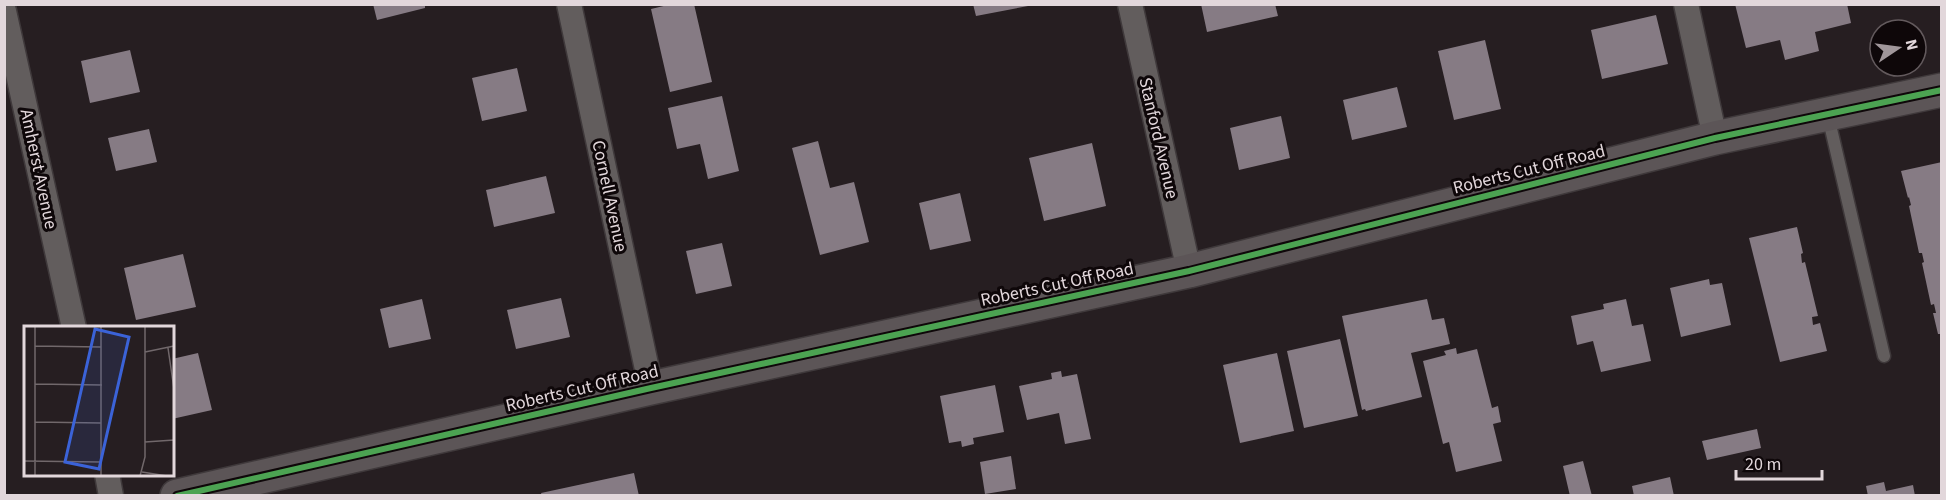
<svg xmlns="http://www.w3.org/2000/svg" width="1946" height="500" font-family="'Source Sans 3',sans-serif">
	<rect width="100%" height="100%" fill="#261e21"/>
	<!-- building -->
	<path fill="#867b84" d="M373,4H425V8L377,20Z
		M672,4H694L712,82L670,92L651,9Z
		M973,4H1028V6L976,16Z
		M1201,4H1275L1278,16L1207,32Z
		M1735,4H1847L1851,23L1815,32L1819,51L1785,60L1780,40L1746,48Z
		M1656,15L1668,64L1602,79L1591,30Z
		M1485,40L1501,109L1454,120L1438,51Z
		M130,50L140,92L90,103L81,61Z
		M517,68L527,111L482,121L472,78Z
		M1397,87L1407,127L1352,140L1343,100Z
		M722,96L739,171L708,179L700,144L677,149L668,108Z
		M1281,116L1290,158L1239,170L1230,128Z
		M149,129L157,162L116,171L108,138Z
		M818,141L830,188L854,182L869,242L820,255L792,148Z
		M1092,143L1106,206L1044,221L1029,158Z
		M1942,162V334H1938L1933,313H1936L1934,304L1931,305L1922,263L1924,262L1922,253H1919L1909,206L1911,205L1909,197L1908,198L1901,171Z
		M546,176L555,213L494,227L486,190Z
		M960,193L971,241L930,250L919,203Z
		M1797,227L1803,253L1801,254L1802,263L1805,262L1818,316L1812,317L1813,325L1820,323L1827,351L1780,362L1749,238Z
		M722,243L732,286L696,294L686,251Z
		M183,254L196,307L136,320L124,268Z
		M1709,279L1710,285L1722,283L1731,325L1681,337L1670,288Z
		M561,298L570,337L516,349L507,310Z
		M422,299L431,339L389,348L380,309Z
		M1427,299L1432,320L1444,318L1450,344L1411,353L1422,397L1366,411L1365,409L1362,410L1342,316Z
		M1626,299L1632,326L1643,324L1651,361L1601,372L1593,341L1577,345L1571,316L1604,309L1603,304Z
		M1340,339L1358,416L1304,428L1287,351Z
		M1456,348L1457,354L1477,349L1492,408L1498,406L1501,422L1493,424L1502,461L1456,472L1449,442L1443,444L1423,361L1446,355L1444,351Z
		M198,353L212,410L172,419V359Z
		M1277,353L1294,431L1240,443L1223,365Z
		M1061,371L1062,377L1077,374L1091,439L1065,444L1059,413L1027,420L1019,386L1052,379L1051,373Z
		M995,385L1004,432L973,438L974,444L962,447L961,441L949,443L940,396Z
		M1757,429L1761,448L1707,460L1702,441Z
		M1011,456L1016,489L985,494L980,462Z
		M1583,461L1592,496H1570L1563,466Z
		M634,473L639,496H542L541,493Z
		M1670,477L1674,496H1634L1632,486Z
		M1884,482L1886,491L1913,485L1915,496H1868L1866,486Z"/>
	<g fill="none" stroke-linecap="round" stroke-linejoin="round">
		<!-- lane casing -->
		<g stroke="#3f393b" stroke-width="15">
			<path id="lane" d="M1828,116L1884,356"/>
		</g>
		<!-- street casing -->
		<g stroke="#3f393b" stroke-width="27">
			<path id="street" d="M569,4L651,388
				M1130,4L1189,271
				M1686,4L1715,138
				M4,11L74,328
				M107,474L111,496"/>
		</g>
		<!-- secondary casing -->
		<g stroke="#3f393b" stroke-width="36">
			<path id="secondary" d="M177,496L651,388L1189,271L1715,138L1942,90"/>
		</g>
		<!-- lane -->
		<use href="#lane" stroke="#625d5d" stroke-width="12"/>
		<!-- street -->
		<use href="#street" stroke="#625d5d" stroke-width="24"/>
		<!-- secondary -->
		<use href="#secondary" stroke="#5c5557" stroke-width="33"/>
		<!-- cycleway casing -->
		<g stroke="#0e0709" stroke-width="10">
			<path id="cycleway" d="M177,496L651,388L1189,271L1715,138L1942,90"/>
		</g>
		<!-- cycleway -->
		<use href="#cycleway" stroke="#4ca352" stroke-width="6"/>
	</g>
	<g text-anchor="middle" stroke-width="6" stroke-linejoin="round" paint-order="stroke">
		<!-- street labels -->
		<g font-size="18" fill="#e2d7db" stroke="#0e0709">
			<text transform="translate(1159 138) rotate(77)" y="6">Stanford Avenue</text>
			<text transform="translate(39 169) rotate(78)" y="6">Amherst Avenue</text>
			<text transform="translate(1529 169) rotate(-14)" y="6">Roberts Cut Off Road</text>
			<text transform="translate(610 196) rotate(78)" y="6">Cornell Avenue</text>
			<text transform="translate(1057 284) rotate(-12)" y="6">Roberts Cut Off Road</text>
			<text transform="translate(582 388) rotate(-13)" y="6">Roberts Cut Off Road</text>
		</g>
	</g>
	<!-- overview -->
	<g transform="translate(24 326)">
		<rect width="150" height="150" fill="#261e21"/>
		<path fill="none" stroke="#71686b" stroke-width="1.5" d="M11,0V150M11,20L77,21M144,22L150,63M121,26L150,20M11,58L78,59M11,96L77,97M121,116L150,114M0,135L77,136M118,146L143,150M77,150V0M116,150L121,131V0"/>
		<path fill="#3b63d8" fill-opacity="0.15" stroke="#3b63d8" stroke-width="3" d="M71,3L105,11L75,143L41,136Z"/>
		<rect width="150" height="150" fill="none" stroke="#e2d7db" stroke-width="3"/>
	</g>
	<!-- border -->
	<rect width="1946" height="500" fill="none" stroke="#e2d7db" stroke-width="12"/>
	<!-- north arrow -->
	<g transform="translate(1898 48) rotate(77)"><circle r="28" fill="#0e0709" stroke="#635a5d" stroke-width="1.5"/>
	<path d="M0-4.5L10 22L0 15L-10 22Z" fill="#a0969a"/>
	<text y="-9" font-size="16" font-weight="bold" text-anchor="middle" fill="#e2d7db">N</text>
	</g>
	<!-- scale -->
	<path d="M1736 470v9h86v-9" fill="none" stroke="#e2d7db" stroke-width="3"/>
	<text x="1745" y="470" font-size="18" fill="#e2d7db" stroke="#0e0709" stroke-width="4.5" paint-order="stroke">20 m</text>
</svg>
